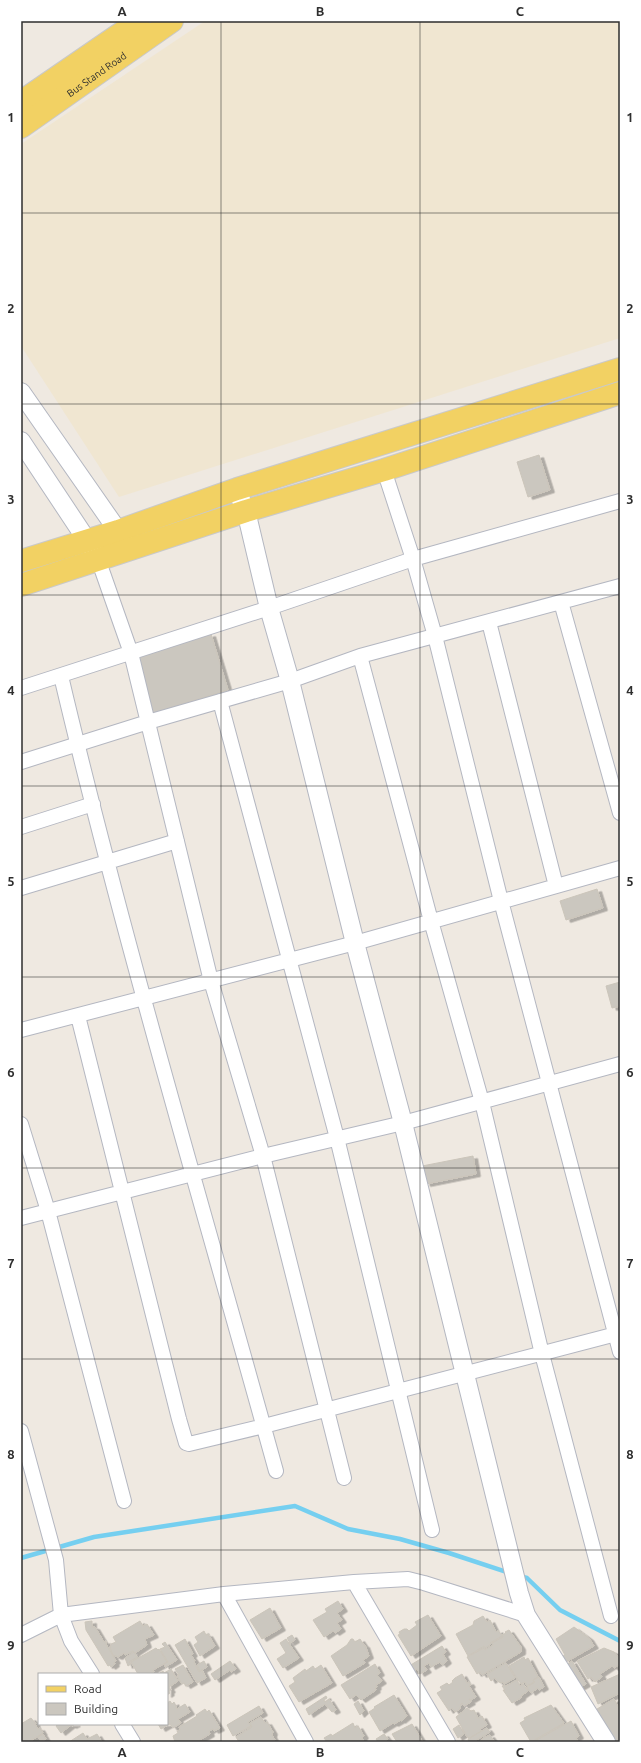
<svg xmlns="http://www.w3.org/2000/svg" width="641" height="1763" font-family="Ubuntu,sans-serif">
	<defs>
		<filter id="shadow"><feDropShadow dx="4.5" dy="2.5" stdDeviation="0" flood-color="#0004"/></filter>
	</defs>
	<rect width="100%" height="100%" fill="#efe9e1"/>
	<!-- education -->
	<path fill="#f0e6d1" d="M205,21H620V338L119,497L21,346V144Z"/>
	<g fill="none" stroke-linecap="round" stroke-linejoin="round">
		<!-- stream -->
		<path stroke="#75cff0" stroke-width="4.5" d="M21,1558L94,1537L295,1506L348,1529L400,1539L449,1553L510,1573
			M519,1576L527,1578L560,1610L620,1641"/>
	</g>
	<!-- building -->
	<path fill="#cbc7bf" stroke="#cbc5ba" filter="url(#shadow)" d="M539,455L550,490L528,497L517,462Z
		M211,634L228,690L153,713L136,656Z
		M597,889L603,908L566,920L560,901Z
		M620,982V1006L612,1008L606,986Z
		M473,1156L476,1174L426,1184L422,1166Z
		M338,1601L343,1609L337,1613L342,1620L337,1623L341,1629L335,1633L333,1631L324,1637L313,1620L327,1612L325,1609Z
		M270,1608L281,1628L262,1639L250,1620Z
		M428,1615L441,1636L411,1656L398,1635L400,1634L399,1632L404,1629H407L409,1631L417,1625L415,1622Z
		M483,1616L487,1622L490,1620L496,1632L498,1630L502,1636L490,1643L491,1644L485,1648L484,1646L468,1656L456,1634L473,1625L474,1621Z
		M92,1621V1627H95L104,1642L106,1641V1644L116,1661L114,1662L115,1664L111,1667L110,1665L108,1666L86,1630L85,1622Z
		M140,1621L143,1626L147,1624L154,1635L145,1639L147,1645L135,1653L133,1651L125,1655L124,1653L118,1657L113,1655L110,1648L111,1644L116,1642L113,1637Z
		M574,1627L589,1638L594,1646L566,1662L563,1656L565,1655L556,1639Z
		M509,1630L521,1647V1652L482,1675L480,1672L477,1674L467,1657L484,1648L485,1650L493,1645L492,1643L503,1637L502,1635L506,1633L505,1632Z
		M204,1631L206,1635L208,1634L215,1646L200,1656L194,1645L198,1642L195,1637Z
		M292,1635L295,1640L290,1643L287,1638Z
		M185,1639L193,1654L191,1655L195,1661L194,1662L199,1672L202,1670L206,1678L197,1683L175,1645Z
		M286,1639L299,1658L283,1668L277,1659L286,1653L280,1643Z
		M351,1639H353L355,1642L360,1639L364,1645H365L369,1656L363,1660L365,1663L343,1676L331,1656L347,1645Z
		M165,1642L177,1660L165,1667L164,1664L168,1662L160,1649L165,1647L162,1644Z
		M442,1646L446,1652L443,1654L447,1661L442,1665L440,1662L431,1667L429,1663L424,1666L427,1670L420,1674L417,1669L412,1672L409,1666Z
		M156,1648L158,1650L159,1649L167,1662L153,1670L154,1672L150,1674L149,1673L138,1674L131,1662Z
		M604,1648L614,1652L620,1659V1664L614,1668L612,1666L600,1674L602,1677L595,1682L591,1677L588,1679L577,1661Z
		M134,1652L137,1657L129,1662L131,1664L128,1666L125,1658Z
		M524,1657L525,1660L528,1658L538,1677L533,1680L534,1682L527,1686L525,1682L521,1684L509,1666Z
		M204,1661L207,1667L200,1671L197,1665Z
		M230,1661L236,1669L231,1672L230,1670L215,1680L211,1674Z
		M572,1661L586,1684L579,1688L566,1665Z
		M506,1663L515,1678L504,1684L503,1682L501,1683L497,1681L495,1678L491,1681L487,1674Z
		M375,1664L380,1673L377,1675L382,1681L376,1685L377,1687L375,1688L376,1690L361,1700L356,1695L350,1699L341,1685Z
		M183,1665L193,1682L186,1686L184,1683L182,1684L177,1676L179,1675L175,1669Z
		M321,1665L332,1683L299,1702L289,1686L295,1682L293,1678L305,1669L306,1671L313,1666L315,1669Z
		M171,1669L178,1681L169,1687L171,1690L169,1691L170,1693L167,1695V1674L160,1673L163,1671L164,1673Z
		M462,1674L467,1683L469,1682L471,1685L469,1686L476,1697L471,1700L469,1699L471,1702L464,1706L462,1703L461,1704L460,1709L455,1712L452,1708L449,1711L437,1693L442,1690L440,1687L447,1683L449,1685L453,1682L452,1681L455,1678Z
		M620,1674V1693L598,1704L591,1687Z
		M539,1677L544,1687L539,1690L538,1688L531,1693L527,1687L535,1682L533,1680Z
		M517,1680L520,1686L523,1684L528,1691L521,1696V1698L512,1703L503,1690H505L502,1686L505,1685L506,1686Z
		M394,1695L407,1716L401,1721V1720L394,1724L393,1723L380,1731L369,1712L375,1708L374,1707Z
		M326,1696L327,1698L324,1700L325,1702L329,1699L336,1710L332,1712L325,1704L309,1715L306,1709Z
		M614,1699L620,1710V1742H615L597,1709Z
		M170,1701L172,1704L174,1702L177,1709L185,1704L190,1712L178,1719L181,1723L173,1728L170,1724L161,1729L158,1724H167V1703Z
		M358,1701L364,1711L360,1715L354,1704Z
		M551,1705L564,1723L531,1742L520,1723L525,1720L524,1718Z
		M259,1706L263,1713L248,1722L251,1726L233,1736L227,1725Z
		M467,1708L471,1711L474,1710L478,1718L482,1716L487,1725L480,1729L481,1731L470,1738L467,1737L456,1717Z
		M205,1709L207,1712L209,1710L220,1728L214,1731L213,1729L209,1731L210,1734L196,1742H175L173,1736L178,1733L177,1731L180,1730L179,1727L197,1716L196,1715Z
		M261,1717L265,1723L267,1722L273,1732L272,1735L275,1740L272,1742H239L236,1737L252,1727L250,1723Z
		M31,1718L36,1724H35L38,1729L40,1728L43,1733L29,1742H21V1724Z
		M571,1721L579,1736L576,1738L578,1742L582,1741L583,1742H533Z
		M353,1723L355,1728L358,1726L364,1736L362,1738L364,1742H327L324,1738L331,1734L332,1736Z
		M58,1724H76L72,1726L71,1725L61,1733L56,1726Z
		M412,1724L423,1742H397L392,1734Z
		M459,1725L464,1734L458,1738L453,1729Z
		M487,1728L490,1732L473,1742H469L468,1739Z
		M83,1733L87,1739L97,1734L102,1742H69Z
		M43,1734L46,1739L41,1741L38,1737Z
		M384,1734L388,1739L382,1742H378L376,1739Z
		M490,1735L495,1742H480L483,1738Z"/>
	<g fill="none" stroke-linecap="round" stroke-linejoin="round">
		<!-- minor casing -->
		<g stroke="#b4b7c1" stroke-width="16">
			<path id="minor" d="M384,470L413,559L435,636L501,901L620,1352
				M98,559L131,653L211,981L263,1156L344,1478
				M561,602L620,813
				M489,622L556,886
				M360,656L431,921L482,1102L542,1354L611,1616
				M61,676C124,943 203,1207 276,1471
				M21,688L269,608L413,559L620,501
				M220,701L337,1138L432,1530
				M21,762L148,722L290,681L360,656L620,586
				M21,827L93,804
				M21,888L177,841
				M78,1016L179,1419L186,1443L189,1444L264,1426L620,1333
				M21,1030L355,943L620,868
				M21,1124L48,1211L124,1501
				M21,1218L263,1156L403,1123L620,1064
				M21,1431L56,1560L61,1615L71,1641L92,1674
				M354,1582L448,1742
				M224,1594L306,1742
				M21,1635L61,1615L224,1594L354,1582L408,1579L424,1583L526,1615
				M122,1724L133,1742"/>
		</g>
		<!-- tertiary casing -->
		<g stroke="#b4b7c1" stroke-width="20">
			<path id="tertiary" d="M21,392L125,541
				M21,441L94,551
				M241,500L246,511L269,608L290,681L355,943L403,1123L519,1593L526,1615L606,1742"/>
		</g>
		<!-- primary casing -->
		<g stroke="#c9c9c9" stroke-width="24">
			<g id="primary">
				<path d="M21,102L139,21"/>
				<path id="s1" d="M21,127L172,21"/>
				<path d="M21,561L118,531L237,489L620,369"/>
				<path d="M21,585L246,511L384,470L620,393"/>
			</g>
		</g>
		<!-- minor -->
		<use href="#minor" stroke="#fff" stroke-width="14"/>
		<!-- tertiary -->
		<use href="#tertiary" stroke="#fff" stroke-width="18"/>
		<!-- primary -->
		<use href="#primary" stroke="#f2d163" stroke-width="22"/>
	</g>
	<!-- grid -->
	<path fill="none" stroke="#2e2e2e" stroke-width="1" stroke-opacity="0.55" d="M221,21V1742M420,21V1742M21,213H620M21,404H620M21,595H620M21,786H620M21,977H620M21,1168H620M21,1359H620M21,1550H620"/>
	<g text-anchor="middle" stroke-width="3" stroke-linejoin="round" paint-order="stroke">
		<!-- street labels -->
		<g font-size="10" fill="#2e2e2e" stroke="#fff">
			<text dy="4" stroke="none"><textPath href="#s1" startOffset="92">Bus Stand Road</textPath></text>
		</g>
	</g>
	<!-- border -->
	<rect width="641" height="1763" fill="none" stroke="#ffffff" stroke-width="44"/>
	<!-- legend -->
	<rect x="38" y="1673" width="130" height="52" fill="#ffffff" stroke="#ababab"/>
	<rect x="46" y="1686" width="20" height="6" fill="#f2d163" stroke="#ababab"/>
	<text x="74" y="1693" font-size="12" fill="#2e2e2e">Road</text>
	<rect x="46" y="1703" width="20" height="12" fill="#cbc7bf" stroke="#ababab"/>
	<text x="74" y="1713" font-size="12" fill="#2e2e2e">Building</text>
	<rect x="22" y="22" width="597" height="1719" fill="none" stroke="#2e2e2e" stroke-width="1.5"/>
	<g font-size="13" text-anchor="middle" font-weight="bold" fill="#2e2e2e">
		<text x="122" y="16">A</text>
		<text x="320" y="16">B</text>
		<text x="520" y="16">C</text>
		<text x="11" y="122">1</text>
		<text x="630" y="122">1</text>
		<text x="11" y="313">2</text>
		<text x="630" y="313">2</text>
		<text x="11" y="504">3</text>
		<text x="630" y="504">3</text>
		<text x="11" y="695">4</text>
		<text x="630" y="695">4</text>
		<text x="11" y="886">5</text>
		<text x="630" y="886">5</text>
		<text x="11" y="1077">6</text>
		<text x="630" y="1077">6</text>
		<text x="11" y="1268">7</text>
		<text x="630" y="1268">7</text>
		<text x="11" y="1459">8</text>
		<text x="630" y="1459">8</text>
		<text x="11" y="1650">9</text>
		<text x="630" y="1650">9</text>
		<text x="122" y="1757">A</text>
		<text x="320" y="1757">B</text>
		<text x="520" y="1757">C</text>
	</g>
</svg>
